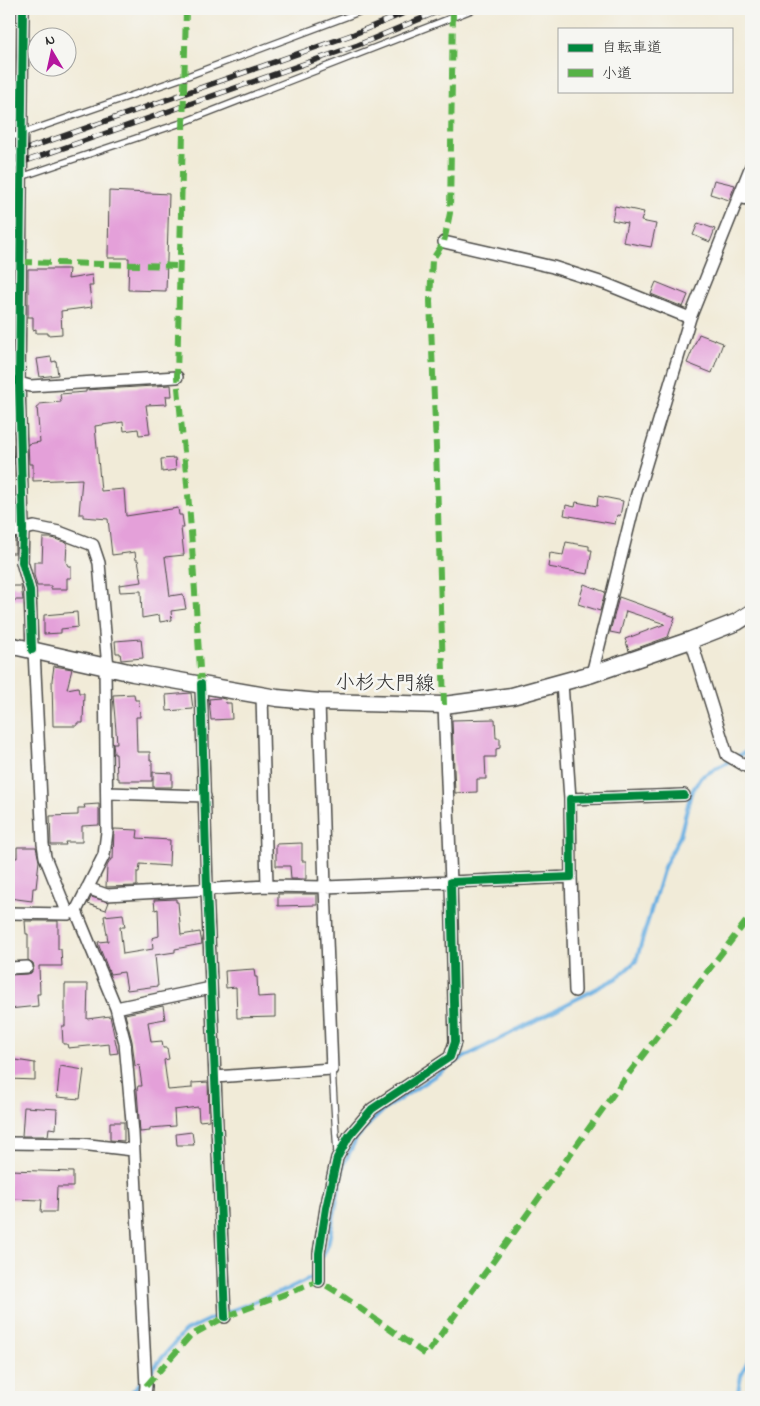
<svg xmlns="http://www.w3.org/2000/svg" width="760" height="1406" font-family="'Indie Flower','Klee One',sans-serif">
	<rect width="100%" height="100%" fill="#f6f6f2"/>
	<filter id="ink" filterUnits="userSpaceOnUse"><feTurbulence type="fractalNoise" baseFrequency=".02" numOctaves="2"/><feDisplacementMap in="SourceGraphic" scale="10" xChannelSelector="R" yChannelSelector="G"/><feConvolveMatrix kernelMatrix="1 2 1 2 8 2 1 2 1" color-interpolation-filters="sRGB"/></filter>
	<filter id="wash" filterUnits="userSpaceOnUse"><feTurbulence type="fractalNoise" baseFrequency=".0096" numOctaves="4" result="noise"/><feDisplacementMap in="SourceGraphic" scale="20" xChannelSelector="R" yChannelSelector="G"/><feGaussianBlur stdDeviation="1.12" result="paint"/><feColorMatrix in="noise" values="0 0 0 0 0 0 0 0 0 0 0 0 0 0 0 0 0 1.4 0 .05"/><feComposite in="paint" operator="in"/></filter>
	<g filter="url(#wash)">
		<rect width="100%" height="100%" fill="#f1ebd8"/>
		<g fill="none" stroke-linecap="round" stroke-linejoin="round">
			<!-- stream -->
			<path stroke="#6cb0e2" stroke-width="4" d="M323,1256L328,1245L344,1164L356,1139L371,1122L385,1109L457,1061L617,978L636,961L664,867L680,836L691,793L701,777L751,749
				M149,1373L185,1331L216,1316L291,1288L312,1278L315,1271
				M127,1397L143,1380
				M737,1397L741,1375L751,1355"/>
		</g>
		<g id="blocks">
			<!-- building -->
			<path fill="#e4a0d9" d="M714,180L735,185L729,200L710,194Z
				M109,191L169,194L166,291L128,290L129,258H108Z
				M615,206L644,212L641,221L656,224L651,247L623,242L627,223L612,220Z
				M698,223L715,229L710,242L693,235Z
				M28,269H69L68,279L92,275L93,286H89L92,307L61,311L62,334L48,335V333H36V329L33,330V317H28Z
				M656,282L688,295L683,307L651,294Z
				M699,334L723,343L712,373L687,363Z
				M51,357L52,362L56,361L58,375L40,377L37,359Z
				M171,385L172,396H166L167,404L146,405L150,434L139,435L138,429L124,431L123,422L95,426L101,491L124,489L126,516L178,508L179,515H182L184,528H181L184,555L165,557L170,596L183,594L186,609L171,611L172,620L160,622L159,615L142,618L141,591L120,592L119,585L142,582L138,560H136L135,552L112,555L108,519L83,517V514H79L82,479L33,481V464H29L28,444L40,442L37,407H39V404L61,402L60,394L86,392V390Z
				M13,444L14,464L9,465V445Z
				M175,458L176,470L162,472L161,459Z
				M598,496L623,501L620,516L617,515L615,524L564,515L566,505L575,507L576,502L597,506Z
				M43,538H52L67,543L66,562L68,566H71V578H67V589H51V586H37L34,575V562H42Z
				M15,539V553H9V540Z
				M566,542L589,546V550H592L588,574L548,567L550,553L563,555Z
				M584,584L605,592L600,611L578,604Z
				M9,586H21L23,600H9Z
				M619,597L675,617L668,637L629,651L625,639L665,624L626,611L620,634L610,632Z
				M77,612L78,627L61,629V633L44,634V615Z
				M141,639L143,658L121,660L120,653H116L115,641Z
				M54,666L72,669L67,689L78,687L79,693H84L83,723H77V726H53L52,680Z
				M191,693L193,709L167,711L166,695Z
				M134,694L135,700H139L140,717H136L137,752H150V760H152V781H119V778H117L116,754H114L113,743H117L113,695Z
				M220,698L225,699L226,703H231L232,719L211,720L209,699Z
				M495,719L496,738H500V748L496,749V757H485L486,779H477V792L455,793L452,720Z
				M153,772L172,773V787H153Z
				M99,804V825L82,826V842H65L66,845H51L50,816L78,815V808H85L84,805Z
				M114,829L138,830L137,838L170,840L169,866L140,864L139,872H137V886L106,887L107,866L111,859H113Z
				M302,843V861H306V879H291L290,866H276V844Z
				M17,847H36L39,861L36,888H33L32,901L9,898V857L17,858Z
				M278,894H317V905L278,906Z
				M91,897L109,902L106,910L88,904Z
				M176,899V902H178L181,935L200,932L202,944L175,949V952L155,955L158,986L127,990L124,972L110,974L99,946L98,942L108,941L104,916L123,914L125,927H120L123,954L153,949L152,938L159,936L158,909L155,910L154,900Z
				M25,921H58V949H61L62,966H39L40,994H37L38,1006L9,1009V975L28,974L31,973L34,967L33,963L28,960V934H26Z
				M254,969L255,977H257L258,997L275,996V1017L237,1018L236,987L226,988L225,971Z
				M65,984H88L87,1019L110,1016L118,1053L110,1054L109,1044L68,1048L67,1044H63L62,1026H65Z
				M163,1006L165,1019L148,1022L151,1042L162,1041L163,1048H167L169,1059L164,1060L168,1090L192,1088V1083L208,1082L209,1120L199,1121L198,1107L174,1110L175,1126L150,1128V1131L140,1132L137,1090L138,1086H142L139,1065L135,1066L132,1041L125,1014Z
				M9,1059L35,1063V1080L9,1079Z
				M60,1066L84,1070L80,1099L57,1097Z
				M24,1107L57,1109L56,1129L49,1128L48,1136H22Z
				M110,1122H124V1141L110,1140Z
				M192,1132L194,1145H177L176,1134Z
				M9,1170L73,1172V1187H57L56,1212H41L42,1200L9,1199Z"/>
		</g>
	</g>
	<g filter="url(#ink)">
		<use href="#blocks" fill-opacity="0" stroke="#494845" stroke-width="1"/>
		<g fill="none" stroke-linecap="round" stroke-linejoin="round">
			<!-- service casing -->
			<g stroke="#494845" stroke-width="8">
				<path id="service" d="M9,138L185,77L367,9
					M9,181L184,122L474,9
					M332,1069L337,1153"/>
			</g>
			<!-- minor casing -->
			<g stroke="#494845" stroke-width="14">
				<path id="minor" d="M23,9L19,383L23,529L22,562L30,590L32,650
					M739,197L751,200
					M444,242L553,267L606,284L690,318
					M9,370L19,383L30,386L177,377
					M9,533L34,527L59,532L93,545L99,563L108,668
					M691,640L727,755L751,769
					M34,650L43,844L45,857L68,914
					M592,674L636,497L690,318L751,166
					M562,683L570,799
					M201,684L207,888L225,1317
					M107,793L205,796
					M571,877L575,991
					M267,886L325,887L319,702
					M87,888L107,895L267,886L262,695
					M76,911L116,1008L125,1043L133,1133L146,1386L145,1397
					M9,913L68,914L76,911L104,855L107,832L105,667
					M9,968L27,967
					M116,1008L211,988
					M215,1077L332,1069L325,887L451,882L444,705
					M9,1143L81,1144L133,1150
					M319,1281V1253L326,1208L337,1158L349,1136L372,1109L450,1057L455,1042L451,882L571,877L570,799L684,795"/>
			</g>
			<!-- secondary casing -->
			<g stroke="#494845" stroke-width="19">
				<path id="secondary" d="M9,645L133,673L277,698L319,702L444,705L512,696L592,674L691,640L737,622L751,613"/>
			</g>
			<!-- service -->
			<use href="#service" stroke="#fff" stroke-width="5.5"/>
			<!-- minor -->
			<use href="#minor" stroke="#fff" stroke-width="11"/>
			<!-- secondary -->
			<use href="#secondary" stroke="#fff" stroke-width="16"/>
			<!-- rail casing -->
			<g stroke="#2b2b2b" stroke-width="5.5">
				<path id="rail" d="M9,155L354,34L414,9
					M9,167L358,45L444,9"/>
			</g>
			<!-- rail -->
			<use href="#rail" stroke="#f6f6f2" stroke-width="4" stroke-dasharray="11" stroke-linecap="butt"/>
			<!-- quiet -->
			<path stroke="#56b246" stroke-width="6" stroke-dasharray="12 6" stroke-linecap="butt" d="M186,9L177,377L190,516L201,684
				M20,262L179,266
				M444,705L436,447L430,301L432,260L444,242L450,213L453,9
				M146,1386L190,1336L225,1317L319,1281L337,1292L426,1355L620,1085L751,915"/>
			<!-- cycleway casing -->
			<g stroke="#f6f6f2" stroke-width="11">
				<path id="cycleway" d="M23,9L19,383L23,529L22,562L30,590L32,650
					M201,684L207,888L225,1317
					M319,1281V1253L326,1208L337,1158L349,1136L372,1109L450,1057L455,1042L451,882L571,877L570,799L684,795"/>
			</g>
			<!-- cycleway -->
			<use href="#cycleway" stroke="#00873e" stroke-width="8"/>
		</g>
	</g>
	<g text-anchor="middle" stroke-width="5" stroke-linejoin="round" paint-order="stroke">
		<!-- street labels -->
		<g font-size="20" fill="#2b2b2b" stroke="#f6f6f2">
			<text transform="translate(385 682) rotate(1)" y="7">小杉大門線</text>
		</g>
	</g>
	<!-- margin -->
	<rect width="760" height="1406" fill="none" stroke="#f6f6f2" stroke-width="30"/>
	<!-- legend -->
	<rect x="558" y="28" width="175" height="65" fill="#f6f6f2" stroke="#a5a5a2"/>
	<rect x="568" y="44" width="25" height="8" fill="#00873e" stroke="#a5a5a2"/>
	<text x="602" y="52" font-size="15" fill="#2b2b2b">自転車道</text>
	<rect x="568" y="69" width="25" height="8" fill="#56b246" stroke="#a5a5a2"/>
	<text x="602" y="78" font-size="15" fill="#2b2b2b">小道</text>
	<!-- north arrow -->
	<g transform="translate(52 52) rotate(351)"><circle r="24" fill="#f6f6f2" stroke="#a5a5a2"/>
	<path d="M0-4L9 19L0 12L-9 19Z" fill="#b5179e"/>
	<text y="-8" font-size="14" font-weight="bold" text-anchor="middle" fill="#2b2b2b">N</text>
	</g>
</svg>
